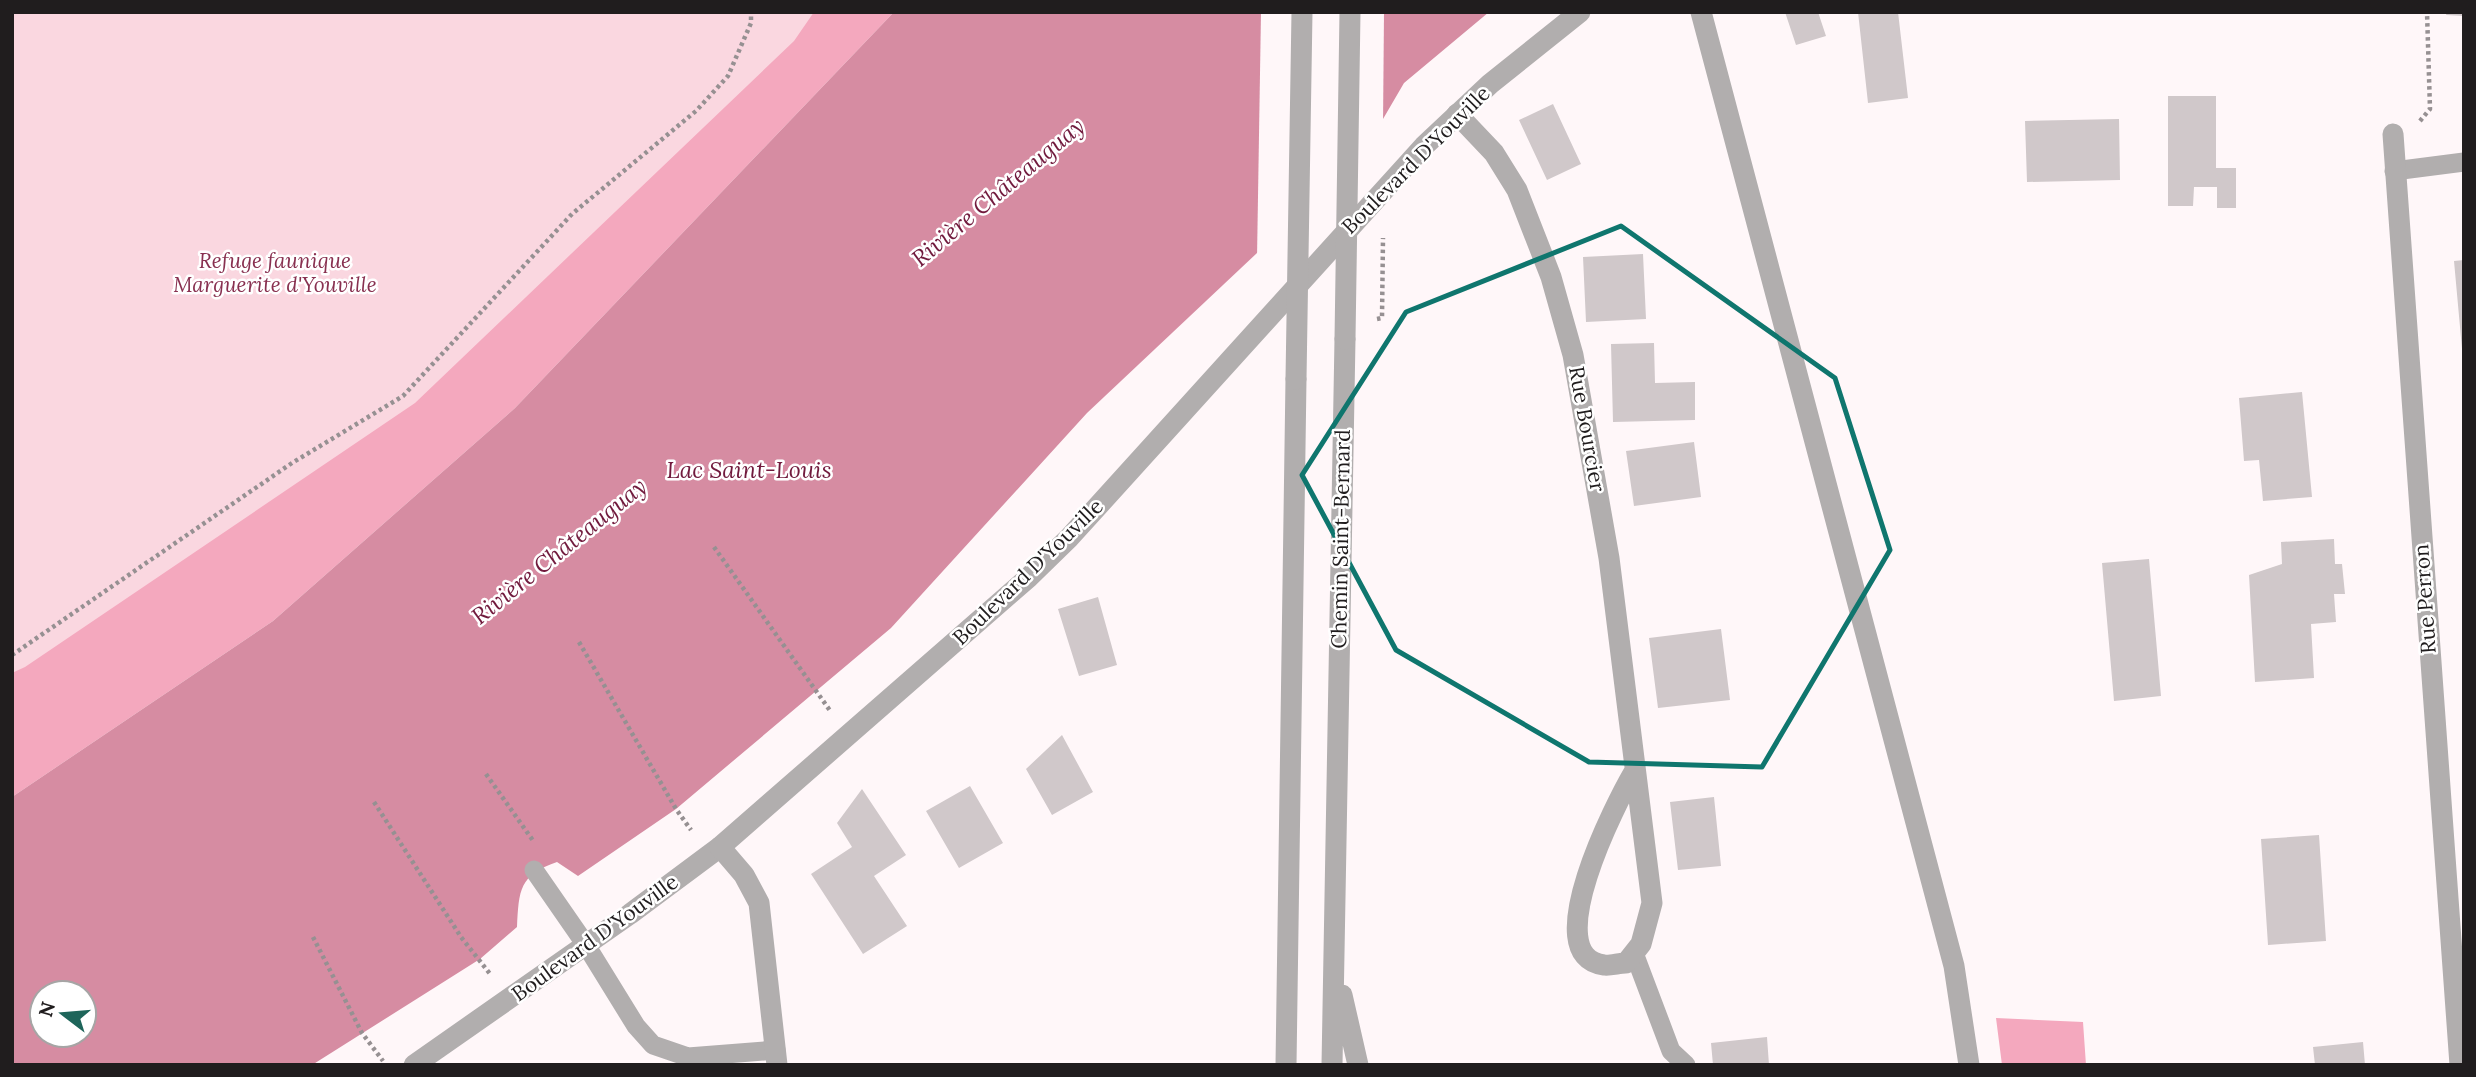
<svg xmlns="http://www.w3.org/2000/svg" width="2476" height="1077" font-family="Lora,serif">
	<rect width="100%" height="100%" fill="#fff7f9"/>
	<!-- green -->
	<path fill="#fad7e0" d="M12,12H894L12,797Z"/>
	<!-- forest -->
	<path fill="#f4a8be" d="M814,12H894L515,408L273,621L12,797V673L25,667L415,403L794,41Z
		M1996,1018L2083,1022L2086,1065H2002Z"/>
	<!-- water -->
	<path fill="#d68ca2" fill-rule="evenodd" d="M894,12H1489L1404,83L1383,119L1257,253L1087,413L891,628L676,809L578,876L557,862C519,875 519,890 517,927L480,959L312,1065H12V797L273,621L515,408ZM42,993H84V1035H42Z"/>
	<!-- pier -->
	<path fill="#fff7f9" d="M1261,12H1384L1383,124L1257,258Z"/>
	<!-- building -->
	<path fill="#d0c8ca" d="M1785,12H1818L1826,36L1796,45Z
		M1858,12H1898L1908,98L1868,103Z
		M2447,12H2464V16L2446,15Z
		M2168,96H2216V168H2236V208H2217V187H2194L2193,206H2168Z
		M1553,104L1581,164L1547,180L1519,120Z
		M2119,119L2120,180L2027,182L2025,121Z
		M1643,254L1646,319L1586,322L1583,257Z
		M2464,260V349H2462L2454,261Z
		M1654,343L1655,383L1695,382V420L1613,422L1611,344Z
		M2302,392L2312,497L2263,501L2259,460L2244,461L2239,398Z
		M1694,442L1701,497L1634,506L1626,451Z
		M2334,539L2335,564H2342L2345,594H2334L2336,622L2311,624L2314,678L2255,682L2249,575L2282,564L2281,542Z
		M2149,559L2161,696L2114,701L2102,563Z
		M1098,597L1117,665L1079,676L1058,609Z
		M1721,629L1730,700L1658,708L1649,638Z
		M1062,735L1093,792L1052,815L1026,769Z
		M970,786L1003,843L959,868L926,811Z
		M862,789L906,855L874,876L907,926L863,954L811,874L852,847L837,823Z
		M1714,797L1721,866L1678,870L1670,802Z
		M2319,835L2326,941L2268,945L2261,839Z
		M1767,1037L1769,1065H1713L1711,1043Z
		M2363,1042L2365,1065H2315L2313,1047Z"/>
	<g fill="none" stroke-linecap="round" stroke-linejoin="round">
		<!-- path -->
		<path stroke="#969092" stroke-width="4.5" stroke-dasharray="3.5 3.5" stroke-linecap="butt" d="M2420,121L2430,109L2427,12
			M1377,319L1382,318L1383,238
			M714,547L831,712
			M579,642L676,809L691,830
			M12,655L292,463L403,396L572,214L696,111L728,76L751,23V12
			M486,774L534,842
			M374,802L461,937L491,975
			M313,937L362,1033L383,1061"/>
		<!-- service -->
		<path stroke="#b1aeae" stroke-width="19" d="M2394,171L2464,162
			M534,870L586,945L636,1026L653,1045L688,1057L776,1050
			M1634,953L1671,1051L1686,1065"/>
		<!-- minor -->
		<path stroke="#b1aeae" stroke-width="21" d="M1457,114L1494,153L1517,190L1551,277L1573,355L1609,558L1652,903L1641,944L1626,963C1619,963 1610,966 1604,965C1536,957 1617,801 1634,772
			M2393,134L2460,1065
			M414,1065L630,914L720,847"/>
		<!-- tertiary -->
		<path stroke="#b1aeae" stroke-width="21" d="M1701,12L1954,966L1969,1065
			M1342,995L1358,1065
			M777,1065L759,903L744,875L720,847L1029,577L1069,538L1424,146L1490,84L1580,12
			M1286,1065L1296,379
			M1332,1065L1345,339"/>
		<!-- tertiary-bridge -->
		<path stroke="#b1aeae" stroke-width="21" d="M1345,339L1350,12
			M1296,379L1302,12"/>
	</g>
	<!-- marked area -->
	<path fill="none" stroke="#0f766e" stroke-width="5" stroke-linejoin="round" d="M1621,226L1835,378L1890,550L1762,767L1589,762L1396,650L1302,475L1406,312Z"/>
	<g text-anchor="middle" stroke-width="5" stroke-linejoin="round" paint-order="stroke">
		<!-- street labels -->
		<g font-size="21" fill="#201d1e" stroke="#fff">
			<text transform="translate(1416 160) rotate(-45)" y="7">Boulevard D'Youville</text>
			<text transform="translate(1587 429) rotate(80)" y="7">Rue Bourcier</text>
			<text transform="translate(1341 539) rotate(-89)" y="7">Chemin Saint-Bernard</text>
			<text transform="translate(1028 572) rotate(-44)" y="7">Boulevard D'Youville</text>
			<text transform="translate(2425 599) rotate(-94)" y="7">Rue Perron</text>
			<text transform="translate(595 938) rotate(-36)" y="7">Boulevard D'Youville</text>
		</g>
		<!-- park labels -->
		<g font-size="21" font-style="italic" fill="#883050" stroke="#fff">
			<text x="275" y="268">Refuge faunique<tspan x="275" dy="24">Marguerite d'Youville</tspan></text>
		</g>
		<!-- water labels -->
		<g font-size="23" font-style="italic" fill="#711a3d" stroke="#fff">
			<text transform="translate(998 192) rotate(-40)" y="8">Rivière Châteauguay</text>
			<text x="749" y="478">Lac Saint-Louis</text>
			<text transform="translate(559 551) rotate(-39)" y="8">Rivière Châteauguay</text>
		</g>
	</g>
	<!-- border -->
	<rect width="2476" height="1077" fill="none" stroke="#201d1e" stroke-width="28"/>
	<!-- north arrow -->
	<g transform="translate(63 1014) rotate(286)"><circle r="33" fill="#ffffff" stroke="#a6a5a5" stroke-width="2"/>
	<path d="M0-5L12 26L0 18L-12 26Z" fill="#1e655a"/>
	<text y="-10" font-size="19" font-weight="bold" text-anchor="middle" fill="#201d1e">N</text>
	</g>
</svg>
